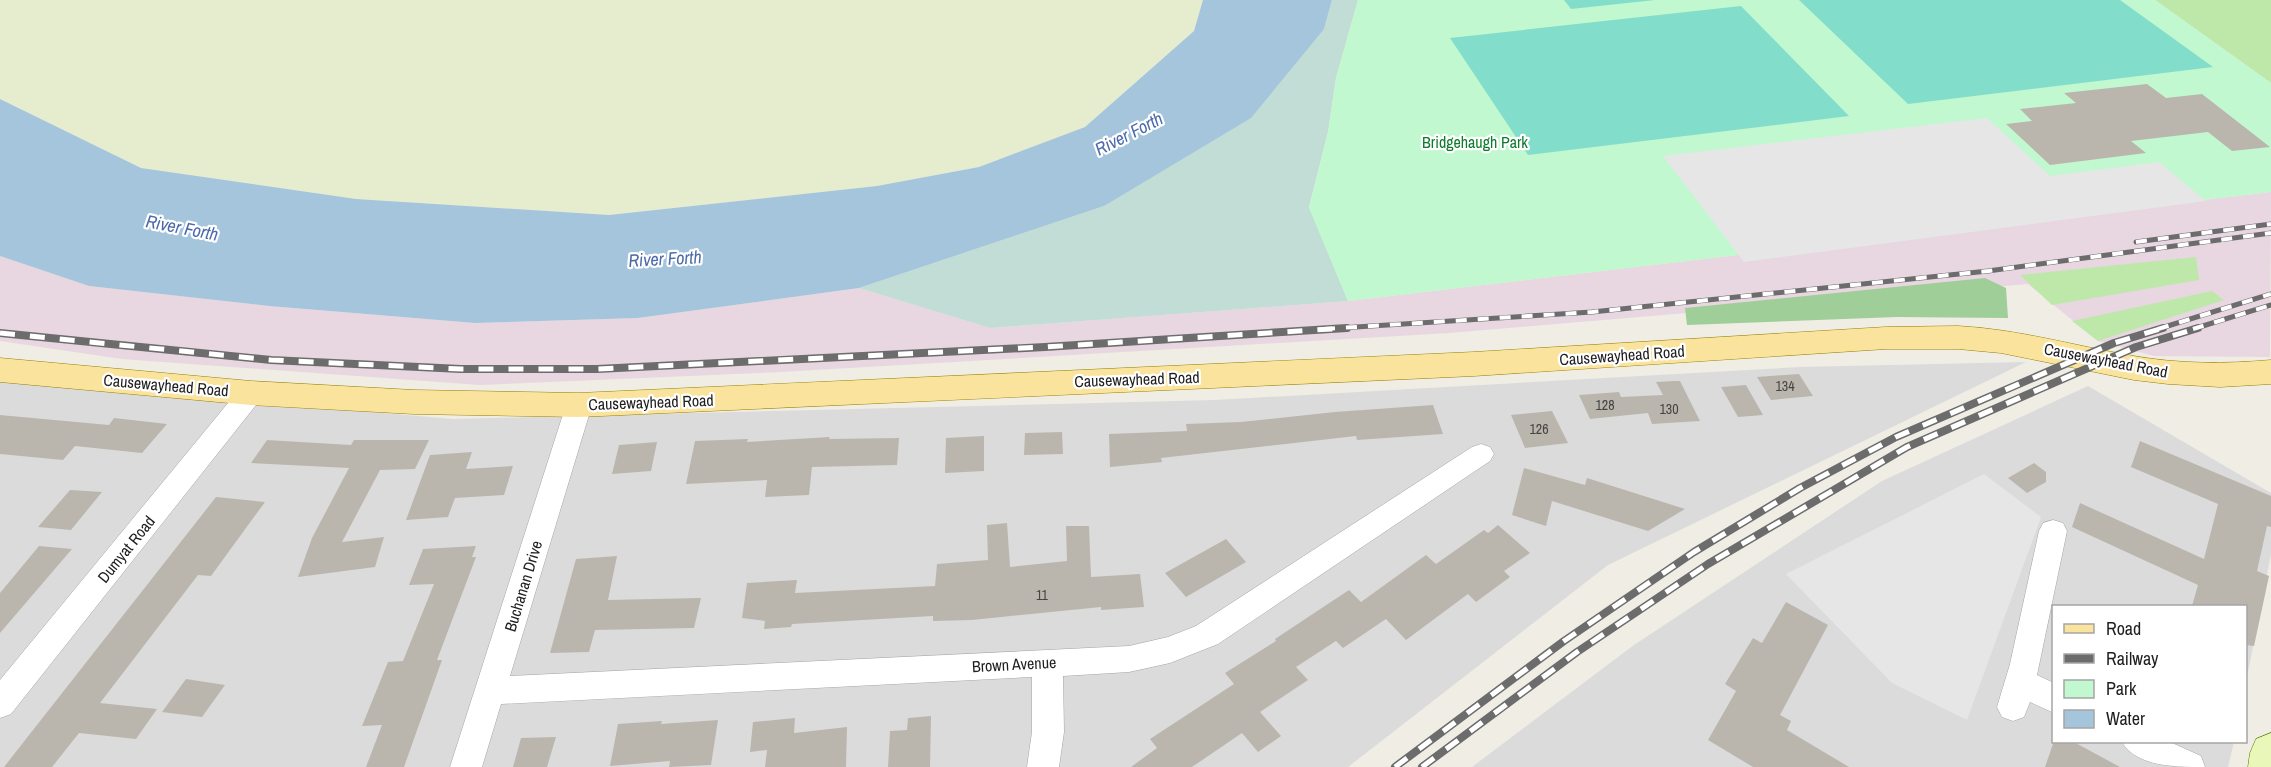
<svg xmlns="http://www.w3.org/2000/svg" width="2271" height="767" font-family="'Archivo Narrow',sans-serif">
	<rect width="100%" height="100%" fill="#efede4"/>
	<!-- residential -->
	<path fill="#dcdbdb" d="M2026,362L1608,565L1348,767H0V380L453,419L1215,400L1800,367Z
		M2088,386L2271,493V554L2246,682V606H2054V742H2234L2228,767H1472L1634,645L1882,481Z"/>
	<!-- industrial -->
	<path fill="#e8d6e1" d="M2271,192L2270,357L2154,356L2098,341L2028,284L1449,333L780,372L480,385L122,359L0,341V256L89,286L269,306L475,323L638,318L859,288L990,328L1348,301Z"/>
	<!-- farmland -->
	<path fill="#e6edcf" d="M0,0H1206L1194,31L1085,127L979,167L877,186L609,215L356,199L141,168L0,99Z"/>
	<!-- grass -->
	<path fill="#bde8aa" d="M2155,0H2271V83Z
		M2196,257L2199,280L2052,305L2020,275Z
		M2212,291L2224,300L2098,341L2072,321Z"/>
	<!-- forest -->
	<path fill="#9fce99" d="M1985,278L2006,288L2008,318L1897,317L1687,325L1685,308Z"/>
	<!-- wetland -->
	<path fill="#c1ddd5" d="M1332,0H1358L1336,78L1328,132L1309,207L1348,301L990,328L859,288L1104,206L1324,29Z"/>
	<!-- park -->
	<path fill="#c1f8d0" d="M1358,0H2155L2271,83V192L1348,301L1309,208L1328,132L1336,78Z"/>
	<!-- pitch -->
	<path fill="#83ddcb" d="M1564,0H1655L1571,9Z
		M1799,0H2120L2213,67L1908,104Z
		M1741,6L1849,116L1528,155L1450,38Z"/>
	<!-- parking -->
	<path fill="#e6e6e6" d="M1987,118L2050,176L2159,162L2206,201L1744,262L1663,156Z
		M1984,474L2041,517L1967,720L1892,683L1786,574Z"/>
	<!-- water -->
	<path fill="#a5c5dc" d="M1203,0H1332L1324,29L1251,118L1104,206L859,288L638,318L475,323L269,306L89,286L0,256V99L141,168L356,199L609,215L877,186L979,167L1085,127L1194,31Z"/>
	<!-- building -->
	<path fill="#bbb6ad" d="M2147,84L2166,98L2202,94L2270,147L2232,151L2208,132L2131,141L2146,153L2050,165L2006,124L2032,121L2020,109L2076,103L2064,93Z
		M1799,374L1813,396L1771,400L1757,377Z
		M1674,381H1680L1700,421L1652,424L1648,413L1590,419L1579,395L1619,392L1621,397L1663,395L1656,382Z
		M1746,385L1763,415L1738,417L1721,387Z
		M1433,405L1443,434L1357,440L1356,436L1161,458L1162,462L1110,467L1109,434L1187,431L1186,424L1241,422L1335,412Z
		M1552,411L1568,443L1525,448L1511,415Z
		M0,415L109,425L114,418L167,424L142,453L75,446L63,460L0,454Z
		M1062,432L1063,454L1024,455L1025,433Z
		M984,436V471L945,473L946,438Z
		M830,437L829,439L899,438L897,465L812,467L809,495L765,497L767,480L686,484L695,441L748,439L747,442Z
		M267,440L351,445L354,440H429L415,469L380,470L342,542L384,537L375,567L298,577L312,538L349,468L251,463Z
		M2140,441L2271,496V527L2267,526L2257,571L2269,576L2254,646L2246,645V606H2192L2198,585L2072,527L2080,503L2204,559L2218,504L2131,467Z
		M657,442L651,471L612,474L619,445Z
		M472,452L466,469L513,466L504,495L455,498L448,517L406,520L430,455Z
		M2034,463L2046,472V482L2027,493L2008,478Z
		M1524,468L1585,485L1587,478L1685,509L1648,531L1552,501L1546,526L1512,515Z
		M70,490L102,492L71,530L38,527Z
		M216,497L265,502L211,576L198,575L100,703L157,709L136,739L79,733L52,767H4Z
		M1007,523L1010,567L1067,561L1066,526H1089L1091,577L1140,574L1144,607L1101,610V607L972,620L933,621V616L792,624L791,627L764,629L765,621L742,618L747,583L797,580L795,593L935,586L937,564L988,560L987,525Z
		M1498,525L1530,553L1504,571L1510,577L1476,602L1468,594L1406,640L1386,619L1343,648L1336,641L1296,667L1308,680L1260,712L1281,736L1258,752L1242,733L1192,767H1131L1157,748L1150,739L1234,684L1225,673L1276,641L1275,639L1349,590L1361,602L1426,555L1436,564L1484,530L1488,533Z
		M1226,539L1246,562L1186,597L1165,573Z
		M39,546L72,549L0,633V593Z
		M476,546L472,557H476L437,660H442L404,767H366L382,725L362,726L388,662L403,661L434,584L409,585L423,549Z
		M617,556L608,600L701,598L694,628L595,630L589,652L550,653L576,559Z
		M1786,602L1828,625L1780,715L1791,721L1787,730L1849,767H1753L1708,740L1736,691L1725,684L1753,638L1762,643Z
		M186,679L225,685L202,717L162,712Z
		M931,716L930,767H888L890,731L907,730L908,718Z
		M795,718L794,733L847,727L846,767H765L767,750L750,752L753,722Z
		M718,720L711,765L669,767L670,761L610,766L618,724L662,721L661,724Z
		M556,737L547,767H513L521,738Z
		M2054,741H2072L2120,767H2045Z"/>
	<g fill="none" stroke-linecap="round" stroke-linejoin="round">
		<!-- street casing -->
		<g stroke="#a5a5a5" stroke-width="1">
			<path id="street" d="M251,384L260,386L264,393L260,400L11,714L0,718V680L242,386Z
				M579,395L588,398L592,405L510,676L1129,646L1168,637L1196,626L1472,447L1481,444L1490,447L1494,454L1490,461L1218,644L1170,663L1129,672L1063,676L1064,732L1059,767H1027L1032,732V677L501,704L482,767H450L566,405L570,398Z
				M2053,520L2063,523L2067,531L2037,675L2054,683V713L2030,702L2024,717L2013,721L2002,717L1997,707L2010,664L2039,531L2043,523Z
				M2122,742H2170L2201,756L2205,767C2177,767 2136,767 2122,742Z"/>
		</g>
		<!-- secondary casing -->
		<g stroke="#537306" stroke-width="1">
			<path id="secondary" d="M2271,733V767H2248L2250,753L2256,739Z"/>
		</g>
		<!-- primary casing -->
		<g stroke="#958002" stroke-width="1">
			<path id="primary" d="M1958,326C2018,329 2075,346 2134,356C2179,364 2225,364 2271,360V384L2220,387L2168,384L2134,380L2001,353L1958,349H1886L1474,376L579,417L414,414L251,405L0,382V358L251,381L414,390L579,393L1474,352L1886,327Z"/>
		</g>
		<!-- street -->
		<use href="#street" fill="#fff" fill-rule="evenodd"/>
		<!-- secondary -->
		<use href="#secondary" fill="#e9f8b8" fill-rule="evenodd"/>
		<!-- primary -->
		<use href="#primary" fill="#fae49d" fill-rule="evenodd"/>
		<!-- rail-far1 casing -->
		<g stroke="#6c6c6c" stroke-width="5">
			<path id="rail-far1" d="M2136,242L2271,224
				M1324,329L1592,312L1988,271L2271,233
				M2158,329L2271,294
				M2193,329L2271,305"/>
		</g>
		<!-- rail casing -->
		<g stroke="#6c6c6c" stroke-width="8">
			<path id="rail" d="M0,333L271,360L461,369H597L1045,347L1347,328
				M1395,767L1564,641L1694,552L1800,488L1896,437L2114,343L2163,328
				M1422,767L1577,652L1708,564L1907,447L2136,347L2198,328"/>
		</g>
		<!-- rail-far1 -->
		<use href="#rail-far1" stroke="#fff" stroke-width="4" stroke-dasharray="11" stroke-linecap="butt"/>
		<!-- rail -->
		<use href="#rail" stroke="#fff" stroke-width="5" stroke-dasharray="15" stroke-linecap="butt"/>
	</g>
	<g text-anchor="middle" stroke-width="4.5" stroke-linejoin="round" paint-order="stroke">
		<!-- number labels -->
		<g font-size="14" fill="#454442">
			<text x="1785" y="391">134</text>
			<text x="1605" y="410">128</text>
			<text x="1669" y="414">130</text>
			<text x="1539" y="434">126</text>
			<text x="1042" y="600">11</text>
		</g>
		<!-- park labels -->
		<g font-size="16" fill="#0d7b2b" stroke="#fff">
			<text x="1475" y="148">Bridgehaugh Park</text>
		</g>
		<!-- street labels -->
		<g font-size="16" fill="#1e1e1e" stroke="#fff">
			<text transform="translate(1622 355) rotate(-4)" y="6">Causewayhead Road</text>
			<text transform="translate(2106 360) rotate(11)" y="6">Causewayhead Road</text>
			<text transform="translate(1137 379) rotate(-2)" y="6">Causewayhead Road</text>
			<text transform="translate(166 385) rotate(5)" y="6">Causewayhead Road</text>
			<text transform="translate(651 402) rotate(-2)" y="6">Causewayhead Road</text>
			<text transform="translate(126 549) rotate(-51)" y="6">Dumyat Road</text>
			<text transform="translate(523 586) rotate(-73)" y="6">Buchanan Drive</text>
			<text transform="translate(1014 664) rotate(-3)" y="6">Brown Avenue</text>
		</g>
		<!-- water labels -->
		<g font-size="18" font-style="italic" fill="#4c6aac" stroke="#fff">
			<text transform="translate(1129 134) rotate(-27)" y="6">River Forth</text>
			<text transform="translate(182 228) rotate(11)" y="6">River Forth</text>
			<text transform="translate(665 259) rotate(-3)" y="6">River Forth</text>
		</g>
	</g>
	<!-- legend -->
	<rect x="2052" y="605" width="195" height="138" fill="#ffffff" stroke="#a5a5a5" stroke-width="1.5"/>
	<rect x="2064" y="624" width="30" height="9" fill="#fae49d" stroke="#a5a5a5" stroke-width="1.5"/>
	<text x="2106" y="635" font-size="18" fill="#1e1e1e">Road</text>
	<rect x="2064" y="654" width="30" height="9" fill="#6c6c6c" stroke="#a5a5a5" stroke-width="1.5"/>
	<text x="2106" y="665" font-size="18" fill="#1e1e1e">Railway</text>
	<rect x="2064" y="680" width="30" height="18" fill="#c1f8d0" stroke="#a5a5a5" stroke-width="1.5"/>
	<text x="2106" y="695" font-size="18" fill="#1e1e1e">Park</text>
	<rect x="2064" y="710" width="30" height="18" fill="#a5c5dc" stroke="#a5a5a5" stroke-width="1.5"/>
	<text x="2106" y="725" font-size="18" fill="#1e1e1e">Water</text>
</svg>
